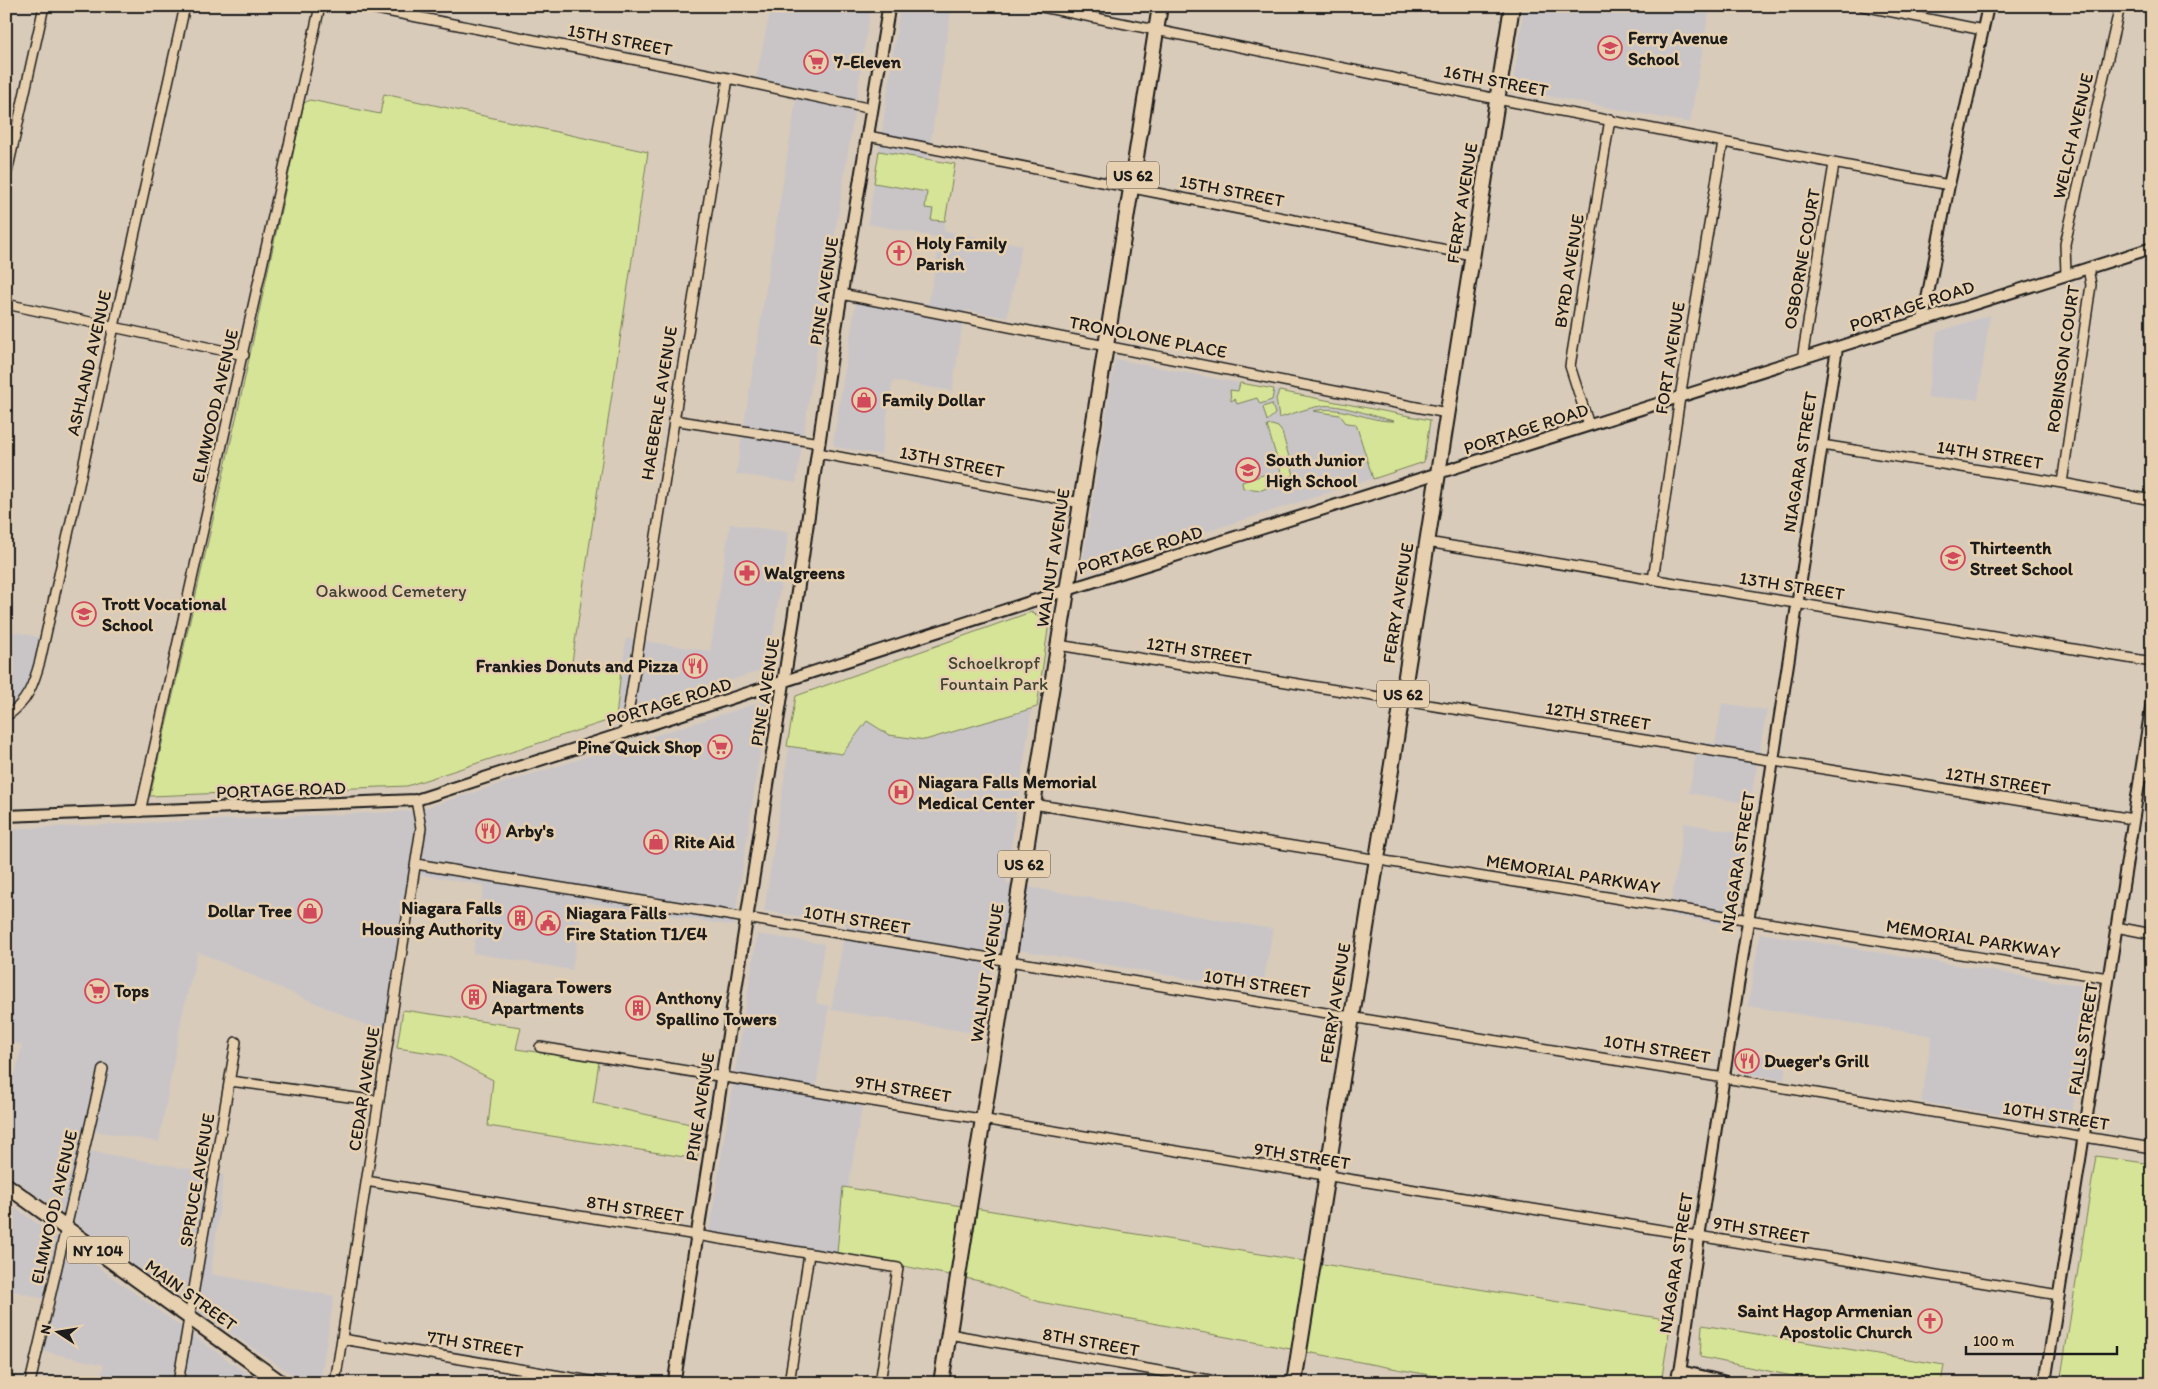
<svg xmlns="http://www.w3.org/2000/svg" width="2158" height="1389" font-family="Itim,sans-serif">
	<rect width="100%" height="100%" fill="#d9cbba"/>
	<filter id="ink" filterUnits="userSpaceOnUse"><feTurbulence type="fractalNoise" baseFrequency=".02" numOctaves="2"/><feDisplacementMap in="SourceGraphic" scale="10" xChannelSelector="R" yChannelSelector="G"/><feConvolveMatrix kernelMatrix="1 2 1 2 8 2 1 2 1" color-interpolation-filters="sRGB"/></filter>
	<g filter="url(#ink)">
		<!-- built -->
		<path fill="#c9c5c7" d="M771,6H871L796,483L736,474L798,88L756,79Z
			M900,6H952L928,159L879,151Z
			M1524,6H1710L1690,123L1512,89Z
			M874,183L927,193L933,209L932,220L945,221L944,231L1022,245L1007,318L965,310L952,391L893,381L881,455L836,447L833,443L857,293L928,304L941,238L868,224Z
			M1990,315L1978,399L1927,398L1937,332Z
			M1115,359L1430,420L1424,462L1081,572Z
			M730,524L789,532L768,668L616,718L626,638L710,651Z
			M1034,613L1045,619L1006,883L1273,929L1262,991L995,946L980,1034L831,1010L846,924L764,911L796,701L802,694Z
			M6,630L48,639L38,682L27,703L6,722Z
			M768,700L734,926L584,902L572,970L473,953L484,885L415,874L389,1035L198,952L182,1016L159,1142L95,1131L90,1151L224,1175L211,1274L334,1296L320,1383H305L203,1315L6,1173V1072L15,1074L22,1045L6,1041V829L414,811Z
			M1722,703L1767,710L1750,804L1689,793L1698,741L1715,744Z
			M1684,823L1746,834L1734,926L1669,915Z
			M1760,933L2090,987L2092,989L2070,1126L1921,1102L1932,1036L1748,1006Z
			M757,934L824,944L816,1003L829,1006L816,1087L864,1096L837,1253L709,1231Z
			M1741,1051L1787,1059L1784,1080L1744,1073L1739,1065Z
			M6,1201L260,1383H99L104,1365L38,1350L48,1300L6,1289Z"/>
		<!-- green -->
		<path fill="#d6e497" stroke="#79805a" d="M384,94L648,152L572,662L621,670L616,718L407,786L150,796L238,410L304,103L310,100L380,114Z
			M879,151L955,164L945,221L931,220L933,209L925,208L927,192L874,183Z
			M1240,383L1274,389L1272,400L1260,404L1257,398L1237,404L1235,399L1231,401L1230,390L1238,391Z
			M1279,391L1430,420L1424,462L1373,479L1356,424L1346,423L1340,415L1313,411C1341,404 1368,422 1394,421C1375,417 1339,403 1321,406C1307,408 1292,414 1279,418L1276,399Z
			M1272,404L1275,414L1267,421L1263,407Z
			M1272,425L1278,427L1282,432L1294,475L1262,490L1243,488L1242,482L1269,473L1271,479L1282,475L1267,426Z
			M1031,612L1049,622L1037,707L925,740L889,735L867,721L842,754L787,746L796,696Z
			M403,1010L521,1027L516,1049L599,1061L593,1103L704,1127L697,1159L488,1126L493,1080L445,1055L397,1048Z
			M2096,1156L2152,1164V1383H2060Z
			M843,1187L1671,1320L1661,1383H1472L1040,1302L980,1281L837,1253Z
			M1702,1325L1944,1365L1941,1383H1827L1700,1357Z"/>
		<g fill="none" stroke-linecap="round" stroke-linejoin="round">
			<!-- minor casing -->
			<g stroke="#1c1c1c" stroke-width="12">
				<path id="minor" d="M361,6L728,78L872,109
					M1037,6L1497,99L1949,185
					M1863,6L1983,30
					M868,136L1472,255
					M6,177L44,6
					M2066,274L2065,244L2120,6
					M841,294L1447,413
					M6,304L244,355
					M1802,359L1834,164
					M673,420L820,443
					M1589,425L1570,366L1610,119
					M1822,445L2062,483L2152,500
					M818,453L1081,503
					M2062,483L2091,285L2088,268
					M1427,542L2152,662
					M1653,580L1680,397L1723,142
					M1058,645L2133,819
					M6,716C27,704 34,683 40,661L185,6
					M625,733L728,78
					M2140,775L2152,777
					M1033,804L2108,978
					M140,812L320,6
					M416,864L2152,1148
					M2116,927L2152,934
					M540,1047L2059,1295
					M230,1081L379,1101
					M366,1181L898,1268L880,1383
					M949,1334L1227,1383
					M342,1339L602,1383
					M30,1383L103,1069
					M178,1383L236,1042
					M335,1383L421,828L416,800
					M789,1383L809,1254"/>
			</g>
			<!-- tertiary casing -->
			<g stroke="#1c1c1c" stroke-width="14">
				<path id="tertiary" d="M1923,320L1949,185L1988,6
					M6,816L416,800L1067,590L2152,248
					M1680,1373L1699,1237L1837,348
					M2045,1383L2152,701"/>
			</g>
			<!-- secondary casing -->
			<g stroke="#1c1c1c" stroke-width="15">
				<path id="secondary" d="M674,1383L794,616L834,338L889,6"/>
			</g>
			<!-- primary casing -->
			<g stroke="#1c1c1c" stroke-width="18">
				<path id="primary" d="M6,1185L281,1383
					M941,1383L1160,6
					M1294,1383L1512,6"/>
			</g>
			<!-- trunk casing -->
			<g stroke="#1c1c1c" stroke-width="18">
				<path id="trunk" d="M1679,1383L1680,1373L1722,1383"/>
			</g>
			<!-- minor -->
			<use href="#minor" stroke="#e6d0af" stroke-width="9"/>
			<!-- tertiary -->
			<use href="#tertiary" stroke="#e6d0af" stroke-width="10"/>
			<!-- secondary -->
			<use href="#secondary" stroke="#e6d0af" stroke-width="11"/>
			<!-- primary -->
			<use href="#primary" stroke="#e6d0af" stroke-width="14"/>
			<!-- trunk -->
			<use href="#trunk" stroke="#e6d0af" stroke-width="14"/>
		</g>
	</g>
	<!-- icons -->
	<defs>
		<g id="school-ring" transform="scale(1.25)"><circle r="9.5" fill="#e6d0af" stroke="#d1495b" stroke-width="1.5"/><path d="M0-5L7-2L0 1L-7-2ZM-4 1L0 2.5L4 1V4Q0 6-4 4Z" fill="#d1495b"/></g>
		<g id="supermarket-ring" transform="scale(1.25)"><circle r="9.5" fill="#e6d0af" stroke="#d1495b" stroke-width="1.5"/><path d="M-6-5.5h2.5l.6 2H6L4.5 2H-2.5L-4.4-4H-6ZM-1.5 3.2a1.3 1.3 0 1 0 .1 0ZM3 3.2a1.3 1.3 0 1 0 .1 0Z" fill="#d1495b"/></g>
		<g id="church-ring" transform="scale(1.25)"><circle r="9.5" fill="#e6d0af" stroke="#d1495b" stroke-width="1.5"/><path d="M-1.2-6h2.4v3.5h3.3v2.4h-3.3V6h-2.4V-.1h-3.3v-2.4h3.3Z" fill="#d1495b"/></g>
		<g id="shop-ring" transform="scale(1.25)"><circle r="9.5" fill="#e6d0af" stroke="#d1495b" stroke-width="1.5"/><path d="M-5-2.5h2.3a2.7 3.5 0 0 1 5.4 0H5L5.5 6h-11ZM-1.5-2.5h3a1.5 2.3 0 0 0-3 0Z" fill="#d1495b"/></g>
		<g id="pharmacy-ring" transform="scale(1.25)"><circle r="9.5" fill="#e6d0af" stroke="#d1495b" stroke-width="1.5"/><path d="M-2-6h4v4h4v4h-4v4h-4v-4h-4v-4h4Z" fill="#d1495b"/></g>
		<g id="restaurant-ring" transform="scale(1.25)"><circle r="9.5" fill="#e6d0af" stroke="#d1495b" stroke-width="1.5"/><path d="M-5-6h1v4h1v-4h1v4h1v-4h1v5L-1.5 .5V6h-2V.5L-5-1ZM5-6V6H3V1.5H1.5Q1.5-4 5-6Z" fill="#d1495b"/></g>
		<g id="hospital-ring" transform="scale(1.25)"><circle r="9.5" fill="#e6d0af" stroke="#d1495b" stroke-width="1.5"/><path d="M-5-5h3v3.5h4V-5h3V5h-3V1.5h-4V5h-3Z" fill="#d1495b"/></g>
		<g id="building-ring" transform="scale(1.25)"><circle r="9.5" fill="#e6d0af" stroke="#d1495b" stroke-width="1.5"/><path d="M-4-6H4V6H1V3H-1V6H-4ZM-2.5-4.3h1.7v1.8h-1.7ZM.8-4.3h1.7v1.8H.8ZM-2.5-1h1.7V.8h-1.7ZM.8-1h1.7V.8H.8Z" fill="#d1495b"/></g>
		<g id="civic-ring" transform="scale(1.25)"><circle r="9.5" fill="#e6d0af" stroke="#d1495b" stroke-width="1.5"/><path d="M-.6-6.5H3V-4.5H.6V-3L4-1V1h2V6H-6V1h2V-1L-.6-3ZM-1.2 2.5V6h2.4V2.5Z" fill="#d1495b"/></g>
	</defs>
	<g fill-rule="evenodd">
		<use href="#school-ring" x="1610" y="48"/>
		<use href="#supermarket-ring" x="816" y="62"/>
		<use href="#church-ring" x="899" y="253"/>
		<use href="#shop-ring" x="864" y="400"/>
		<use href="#school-ring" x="1248" y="470"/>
		<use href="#school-ring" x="1953" y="558"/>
		<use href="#pharmacy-ring" x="747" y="573"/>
		<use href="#school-ring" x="84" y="614"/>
		<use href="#restaurant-ring" x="695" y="666"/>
		<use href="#supermarket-ring" x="720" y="747"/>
		<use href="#hospital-ring" x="901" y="792"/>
		<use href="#restaurant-ring" x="488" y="831"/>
		<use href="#shop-ring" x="656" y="842"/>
		<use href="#shop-ring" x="310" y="911"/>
		<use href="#building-ring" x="520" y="918"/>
		<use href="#civic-ring" x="548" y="923"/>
		<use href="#supermarket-ring" x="97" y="991"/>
		<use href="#building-ring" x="474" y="997"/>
		<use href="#building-ring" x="638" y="1008"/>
		<use href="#restaurant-ring" x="1747" y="1061"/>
		<use href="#church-ring" x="1930" y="1321"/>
	</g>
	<g text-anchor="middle" stroke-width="5" stroke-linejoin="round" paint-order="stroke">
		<!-- shield labels -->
		<g fill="#e6d0af" stroke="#595248" stroke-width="1">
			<rect x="1107" y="161.5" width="52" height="27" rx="4"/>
			<rect x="1377" y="680.5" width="52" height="27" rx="4"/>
			<rect x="998" y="850.5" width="52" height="27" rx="4"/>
			<rect x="67" y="1236.5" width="62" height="27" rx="4"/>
		</g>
		<g font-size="16" font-weight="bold" fill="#1c1c1c">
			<text x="1133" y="181">US 62</text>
			<text x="1403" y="700">US 62</text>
			<text x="1024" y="870">US 62</text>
			<text x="98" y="1256">NY 104</text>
		</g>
		<!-- poi labels -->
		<g font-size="18" font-weight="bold" fill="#1c1c1c" stroke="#e6d0af" text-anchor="start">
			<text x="1628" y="44">Ferry Avenue<tspan x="1628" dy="21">School</tspan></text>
			<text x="834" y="68">7-Eleven</text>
			<text x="916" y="249">Holy Family<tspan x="916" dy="21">Parish</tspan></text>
			<text x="882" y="406">Family Dollar</text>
			<text x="1266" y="466">South Junior<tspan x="1266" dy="21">High School</tspan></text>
			<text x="1970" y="554">Thirteenth<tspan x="1970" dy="21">Street School</tspan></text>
			<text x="764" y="579">Walgreens</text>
			<text x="102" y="610">Trott Vocational<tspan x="102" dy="21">School</tspan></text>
			<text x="678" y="672" text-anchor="end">Frankies Donuts and Pizza</text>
			<text x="702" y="753" text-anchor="end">Pine Quick Shop</text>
			<text x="918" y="788">Niagara Falls Memorial<tspan x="918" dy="21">Medical Center</tspan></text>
			<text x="506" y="837">Arby's</text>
			<text x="674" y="848">Rite Aid</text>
			<text x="502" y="914" text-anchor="end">Niagara Falls<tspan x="502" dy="21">Housing Authority</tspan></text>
			<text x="292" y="917" text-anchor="end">Dollar Tree</text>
			<text x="566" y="919">Niagara Falls<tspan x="566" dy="21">Fire Station T1/E4</tspan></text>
			<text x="492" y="993">Niagara Towers<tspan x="492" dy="21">Apartments</tspan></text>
			<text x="114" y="997">Tops</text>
			<text x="656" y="1004">Anthony<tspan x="656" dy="21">Spallino Towers</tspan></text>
			<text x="1764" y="1067">Dueger's Grill</text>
			<text x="1912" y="1317" text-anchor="end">Saint Hagop Armenian<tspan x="1912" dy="21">Apostolic Church</tspan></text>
		</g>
		<!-- street labels -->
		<g font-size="18" fill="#1c1c1c" stroke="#e6d0af">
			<text transform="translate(620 40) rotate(11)" y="6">15TH STREET</text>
			<text transform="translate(1496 81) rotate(11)" y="6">16TH STREET</text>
			<text transform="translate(2073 136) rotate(-77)" y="6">WELCH AVENUE</text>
			<text transform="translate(1232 191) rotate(11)" y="6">15TH STREET</text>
			<text transform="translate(1462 203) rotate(-81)" y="6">FERRY AVENUE</text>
			<text transform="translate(1802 259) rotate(-80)" y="6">OSBORNE COURT</text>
			<text transform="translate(1569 271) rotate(-81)" y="6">BYRD AVENUE</text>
			<text transform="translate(824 291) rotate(-81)" y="6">PINE AVENUE</text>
			<text transform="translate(1912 306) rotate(-18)" y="6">PORTAGE ROAD</text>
			<text transform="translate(1148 337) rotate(11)" y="6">TRONOLONE PLACE</text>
			<text transform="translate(1670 358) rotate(-81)" y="6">FORT AVENUE</text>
			<text transform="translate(2063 359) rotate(-82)" y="6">ROBINSON COURT</text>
			<text transform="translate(89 363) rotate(-77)" y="6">ASHLAND AVENUE</text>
			<text transform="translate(659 403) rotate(-81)" y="6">HAEBERLE AVENUE</text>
			<text transform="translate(215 406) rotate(-77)" y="6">ELMWOOD AVENUE</text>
			<text transform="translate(1526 429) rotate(-18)" y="6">PORTAGE ROAD</text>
			<text transform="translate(1990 455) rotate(9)" y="6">14TH STREET</text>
			<text transform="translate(952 462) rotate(11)" y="6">13TH STREET</text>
			<text transform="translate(1800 462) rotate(-81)" y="6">NIAGARA STREET</text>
			<text transform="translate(1140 550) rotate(-17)" y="6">PORTAGE ROAD</text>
			<text transform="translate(1053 558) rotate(-81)" y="6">WALNUT AVENUE</text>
			<text transform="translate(1792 586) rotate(9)" y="6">13TH STREET</text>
			<text transform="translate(1398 603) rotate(-81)" y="6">FERRY AVENUE</text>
			<text transform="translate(1199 651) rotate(9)" y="6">12TH STREET</text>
			<text transform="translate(765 692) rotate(-81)" y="6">PINE AVENUE</text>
			<text transform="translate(669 702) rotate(-17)" y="6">PORTAGE ROAD</text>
			<text transform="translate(1598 716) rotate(9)" y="6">12TH STREET</text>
			<text transform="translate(1998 781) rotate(9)" y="6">12TH STREET</text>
			<text transform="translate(281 790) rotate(-2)" y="6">PORTAGE ROAD</text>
			<text transform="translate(1738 862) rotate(-81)" y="6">NIAGARA STREET</text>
			<text transform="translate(1573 874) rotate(9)" y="6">MEMORIAL PARKWAY</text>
			<text transform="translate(857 920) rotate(9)" y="6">10TH STREET</text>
			<text transform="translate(1973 939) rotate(9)" y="6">MEMORIAL PARKWAY</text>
			<text transform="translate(987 973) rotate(-81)" y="6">WALNUT AVENUE</text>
			<text transform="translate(1257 984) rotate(9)" y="6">10TH STREET</text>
			<text transform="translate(1335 1003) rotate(-81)" y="6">FERRY AVENUE</text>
			<text transform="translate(2083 1039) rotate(-81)" y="6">FALLS STREET</text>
			<text transform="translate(1657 1049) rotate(9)" y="6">10TH STREET</text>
			<text transform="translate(364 1089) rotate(-81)" y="6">CEDAR AVENUE</text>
			<text transform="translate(903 1089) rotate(9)" y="6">9TH STREET</text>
			<text transform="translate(700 1107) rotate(-81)" y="6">PINE AVENUE</text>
			<text transform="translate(2056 1116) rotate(9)" y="6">10TH STREET</text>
			<text transform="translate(1302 1156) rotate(9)" y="6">9TH STREET</text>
			<text transform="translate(197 1180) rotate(-80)" y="6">SPRUCE AVENUE</text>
			<text transform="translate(54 1207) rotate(-77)" y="6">ELMWOOD AVENUE</text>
			<text transform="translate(635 1209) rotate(9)" y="6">8TH STREET</text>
			<text transform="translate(1761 1230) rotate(9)" y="6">9TH STREET</text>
			<text transform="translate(1676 1263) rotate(-81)" y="6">NIAGARA STREET</text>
			<text transform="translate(191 1295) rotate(36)" y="6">MAIN STREET</text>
			<text transform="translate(1091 1342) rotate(10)" y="6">8TH STREET</text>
			<text transform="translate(475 1344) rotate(9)" y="6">7TH STREET</text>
		</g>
		<!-- park labels -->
		<g font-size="18" fill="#414435" stroke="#e6d0af">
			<text x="391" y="597">Oakwood Cemetery</text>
			<text x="994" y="669">Schoelkropf<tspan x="994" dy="21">Fountain Park</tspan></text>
		</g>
	</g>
	<!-- margin -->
	<rect width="2158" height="1389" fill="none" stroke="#e6d0af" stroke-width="25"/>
	<rect x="12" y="12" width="2133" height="1364" fill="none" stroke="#1c1c1c" stroke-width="2" filter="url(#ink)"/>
	<!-- north arrow -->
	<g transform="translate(58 1332) rotate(282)" stroke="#e6d0af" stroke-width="4" paint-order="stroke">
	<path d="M0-4L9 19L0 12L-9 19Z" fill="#1c1c1c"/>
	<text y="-8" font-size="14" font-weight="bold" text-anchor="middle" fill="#1c1c1c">N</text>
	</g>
	<!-- scale -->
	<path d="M1966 1346v8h151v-8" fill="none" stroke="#1c1c1c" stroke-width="2.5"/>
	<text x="1973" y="1346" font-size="15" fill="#1c1c1c" stroke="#e6d0af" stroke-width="4" paint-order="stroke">100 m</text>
</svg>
